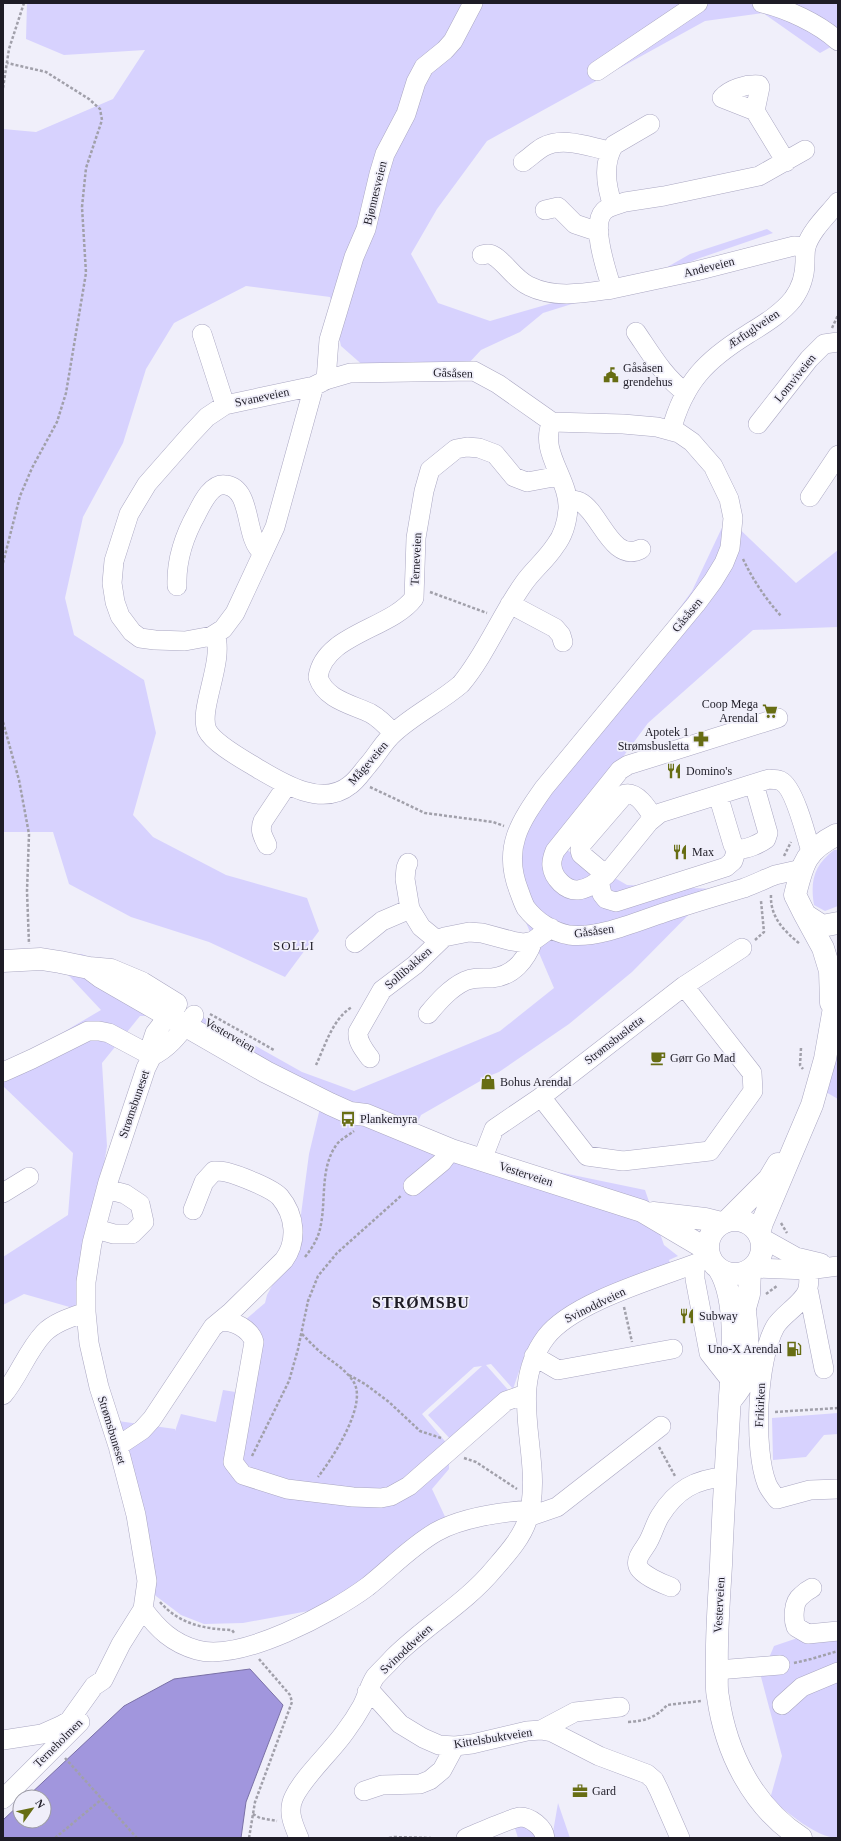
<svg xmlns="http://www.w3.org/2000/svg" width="841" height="1841" font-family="'Times New Roman',serif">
	<rect width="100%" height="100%" fill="#f0effa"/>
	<!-- green -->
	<path fill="#d7d2fe" d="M27,3H838V43L820,53L763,13L705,21L487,141L437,209L411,254L438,303L490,321L657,273L690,254L767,229L773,233L700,258L623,288L543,313L520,332L481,350L468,364L497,393L451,370L366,368L341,346L330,297L246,286L174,323L146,369L123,443L83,517L65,598L74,635L144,680L156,733L133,815L153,837L226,875L307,898L319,931L285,977L209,942L131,917L69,884L53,832H3V129L36,132L113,99L145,50L64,55L26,39Z
		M727,517L796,583L838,550V627L753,630L648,723L558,845L627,885L714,889L632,972L569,1024L499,1072L489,1076L421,1115L413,1133L479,1161L563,1173L645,1190L664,1245L678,1256L669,1260L672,1269L624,1285L527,1352L524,1357L513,1389L491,1364L486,1365L510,1392L454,1443L428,1415L482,1366L474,1367L422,1414L449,1446V1469L432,1489L448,1523L355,1595L314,1610L243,1623L204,1624L181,1615L148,1590L118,1421L175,1429V1431L181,1414L216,1422L223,1390L248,1394L245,1320L265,1303L267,1295L298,1237L309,1154L320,1108L186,1016H140L102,1063L107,1146L80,1310L24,1294L3,1305V1257L68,1215L73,1153L3,1086V1074L28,1053L101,1010L57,963L82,954L229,1031L302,1072L354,1091L500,1031L554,988L521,911L509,842L692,591Z
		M834,850H838V906L825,911L814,905C810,881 814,865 834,850Z
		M838,998V1099L824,1091Z
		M838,1413V1434L824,1435L806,1457L773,1460L772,1418Z
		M830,1627L838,1628V1838C816,1838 788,1812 770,1799L782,1756L761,1677L774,1646Z
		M558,1803L570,1838H552Z
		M524,1822L541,1838H518L514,1825Z"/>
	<!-- water -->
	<path fill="#a196dd" stroke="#7a71a6" d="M250,1669L283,1705L246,1802L241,1838H3V1820L20,1804V1821H44V1797H27L124,1706L174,1679Z"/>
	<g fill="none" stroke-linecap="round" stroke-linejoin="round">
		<!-- minor casing -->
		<g stroke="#aaa7c2" stroke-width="20">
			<path id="minor" d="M762,3C787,9 818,23 838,41
				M597,71L698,3
				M755,111L760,87L759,85C746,84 730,89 722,98L755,111L786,162
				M650,124L614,145C602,164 606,186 613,206C610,207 606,209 604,211C590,225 607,272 612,289L696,271L794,246L806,247
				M523,162C529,158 536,151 543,147C563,136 589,147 610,151
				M613,206L625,202L664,196L759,176L805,150
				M545,210L558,207L575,224L599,232
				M482,255C486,254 490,253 494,256C506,263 514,279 529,286C555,299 585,293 612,289
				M636,332C651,354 664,377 686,393
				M202,334L225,405
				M326,380L329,340L354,257L366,229L379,174L385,154L406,114L416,82L424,67L445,50L453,41L473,3
				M314,386L275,527L235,613L223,629L212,636L185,641L155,640L140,638L132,632L120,616L115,602L112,583L114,561L129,514L147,484L191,434L207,417L225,405L314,386L326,380L350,373L474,371L498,384L552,422L623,424L657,427L679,433L692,442L713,466L729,499L733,518L730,548L724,563L713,581L696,604L544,788C520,822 502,848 519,891C521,896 523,903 526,908C536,921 552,932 569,935C597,939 636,922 663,913C690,904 717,896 744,888C755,884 765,879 775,875C784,873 793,871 802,869
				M758,424L809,359L824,344L838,342
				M671,431C684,382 706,360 748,334C764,324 781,314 793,299C801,288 805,275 805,262C805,257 805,251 806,247C811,230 828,215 838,202
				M810,497L838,455
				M568,499C572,500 577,500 580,502C600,512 612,564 641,549
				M177,586C176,560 184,536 197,513C202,503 212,482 226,485C253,489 244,538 262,552
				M510,604L555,628L561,635L563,642
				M215,634C225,661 198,709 207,730C214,744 244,760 257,768C282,783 322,808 350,785C357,780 362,772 368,765C377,755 384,741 395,732C415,714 440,702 461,684C486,654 501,615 524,583C533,570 546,560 555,546C563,536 567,522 568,509C570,480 538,451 552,422
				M778,718L628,765L620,770L555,851C553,856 551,861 552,866C553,878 566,891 578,890C588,889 599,881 606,875L649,822L660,813L769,779C773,780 778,779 781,781C794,787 807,838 811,852
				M393,733C386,725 379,718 370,713C350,704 325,699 318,677C324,634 391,629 414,598L416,538L424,491L430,470L456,449L467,447L479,448L495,454L514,477L527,482L559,476
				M718,795L733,845L737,849C746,850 759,844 766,839L768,833L754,784
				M267,845C263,836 259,831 263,821L287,785
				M408,863L406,868L405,879L410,909L421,927L438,941
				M606,875L581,854L580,850L581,845L625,794C637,791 648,809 653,817
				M599,881L602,894L606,899L616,902L726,867L733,861L737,849
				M355,943L382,921L410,909
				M428,1014C438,1002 450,988 465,981C474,977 482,978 492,978C513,976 526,960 533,941
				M152,1056C170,1048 182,1030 194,1015
				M370,1058C364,1050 357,1042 358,1032L382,990L415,965L444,937L469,932L482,933L512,941L524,943L533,941L551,928
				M3,1072L32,1059L88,1031H99L109,1033L152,1056
				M541,1097L587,1156L623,1161L710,1151L753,1091L752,1073L684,986
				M482,1160L494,1129L541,1097L684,986L742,948
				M413,1186L442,1162L451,1150
				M3,1193L29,1177
				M96,1229L114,1234H132L144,1222L140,1204L125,1194L106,1189
				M762,1238L796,1257L821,1263
				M808,1261C808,1269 810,1280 808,1288C806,1302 782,1314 775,1327C757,1360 753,1449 767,1484C769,1489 773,1494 777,1499L810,1490L838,1489
				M695,1264V1279L709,1353L731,1381
				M753,1268L808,1270L838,1266
				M808,1289L824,1369
				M220,1322C233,1319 251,1330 254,1342L233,1462L243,1475L287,1489L353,1497L381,1498L391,1496L409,1486L506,1401L520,1396L526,1397
				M534,1356L558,1370L673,1349
				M3,1395C19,1376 27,1351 44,1333C55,1322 72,1317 86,1312
				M732,1401C736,1396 742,1389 744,1383C751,1362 749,1330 746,1308
				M118,1446L142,1430L152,1419L213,1327L231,1312L284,1260C298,1241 295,1215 280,1197C272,1188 238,1175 226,1172C222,1171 218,1171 214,1171L204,1182L193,1210
				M528,1517L557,1507L661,1426
				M671,1587C663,1584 641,1575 638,1566C635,1558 645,1548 648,1542C653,1533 655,1524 660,1516C676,1490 695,1479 725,1477
				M812,1588C808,1590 804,1593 801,1596C793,1602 793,1619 796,1627L808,1634L838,1631
				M143,1609C158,1629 172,1643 197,1650C241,1662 332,1613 367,1587C390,1569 410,1547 436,1532C461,1518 501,1512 530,1510
				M717,1670L780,1665
				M367,1692L373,1694L400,1724L423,1738L439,1745L455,1746L472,1744L527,1731L541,1730L552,1732L599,1756L647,1774L654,1780L659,1790L680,1838
				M782,1705L802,1687L838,1672
				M541,1730L575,1712L620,1707
				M3,1740L42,1734L60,1726L69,1721L94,1686L103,1680L121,1644L143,1609L147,1581L136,1515L118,1446L99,1387L89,1343L86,1312V1282L92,1243L108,1182L146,1068L152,1056L151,1045L155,1033L177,1005
				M364,1791L382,1785L420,1784L430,1780L442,1770L455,1746
				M3,1799L80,1722
				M299,1838C293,1824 287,1811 294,1797C304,1776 331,1752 345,1732C351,1724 357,1715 362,1706C367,1697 369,1686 375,1677C381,1670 388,1664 394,1657C425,1626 466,1603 494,1569C506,1555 521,1539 527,1521C547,1460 503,1394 546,1337C574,1300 666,1276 710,1258
				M466,1838C476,1834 511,1818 520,1817C530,1817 544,1827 545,1838"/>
		</g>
		<!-- major casing -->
		<g stroke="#aaa7c2" stroke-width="23">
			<path id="major" d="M838,835H836C805,851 803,863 795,895L805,915L822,926L838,923
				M805,915L823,948L830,971L831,1003
				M3,961L41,959L60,962L89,968L111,970L142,983L176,1004
				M89,968L101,977L266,1072L330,1104L350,1113L366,1115L451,1150L642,1211L708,1250
				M653,1213L705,1219L721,1223
				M708 1247a27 27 0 1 1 54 0a27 27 0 1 1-54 0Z
				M728,1220L769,1179L778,1164
				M759,1233L762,1223L812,1105L825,1059L838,985
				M719,1269C738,1299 733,1361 730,1396C727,1453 723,1509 721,1565C719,1600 716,1635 717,1670C717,1679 716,1689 718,1697C726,1753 753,1807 801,1838
				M737,1336L749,1294L750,1270"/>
		</g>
		<!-- path -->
		<path stroke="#a1a0aa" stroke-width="2.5" stroke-dasharray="3 2" stroke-linecap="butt" d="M3,88L9,49L24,3
			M832,328L838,315
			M743,559C753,580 765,598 781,616
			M3,563L20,496L32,468L57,422L66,393L86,273L82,207L86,168L102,120L100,109L89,99L46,72L7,63
			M430,592L487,613
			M3,722L19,780L29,834L27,891L29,944
			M370,787L425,813L493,822L504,826
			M784,856L791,842
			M771,895C770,917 784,931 800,944
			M755,940L764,932L761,901
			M210,1014L274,1050
			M801,1048L800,1065L803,1069
			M316,1065C325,1046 333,1018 352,1007
			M781,1223L787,1233
			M305,1257C313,1247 319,1237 321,1224C326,1198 320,1167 337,1144C341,1139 349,1135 354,1131
			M766,1294L777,1286
			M624,1307L632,1342
			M302,1334C309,1341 316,1349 324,1355C334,1363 346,1370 353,1381C369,1403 332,1459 318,1477
			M349,1375L365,1384L389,1402L420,1431L441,1438
			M775,1412L838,1408
			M659,1447L675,1476
			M252,1456L289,1381L298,1349L308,1301L318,1276L337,1253L402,1195
			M464,1458L476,1462L517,1489
			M160,1602C179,1624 204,1629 232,1630L235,1634
			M794,1663L811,1659L838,1651
			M628,1722C644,1721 656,1718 667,1705L701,1701
			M65,1758L137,1838
			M253,1814L260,1818L277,1821
			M55,1838L102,1799
			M249,1838L255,1802L292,1702L290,1695L259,1659
			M389,1838L394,1837L431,1838"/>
		<!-- minor -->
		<use href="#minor" stroke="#fff" stroke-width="19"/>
		<!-- major -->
		<use href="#major" stroke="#fff" stroke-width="22"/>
	</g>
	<!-- icons -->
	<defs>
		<g id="civic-bare" transform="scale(1.2)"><path d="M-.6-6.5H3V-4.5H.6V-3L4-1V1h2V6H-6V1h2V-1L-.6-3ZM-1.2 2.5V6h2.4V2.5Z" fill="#676d13" stroke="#f0effa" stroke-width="2.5" paint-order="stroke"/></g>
		<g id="supermarket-bare" transform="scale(1.2)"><path d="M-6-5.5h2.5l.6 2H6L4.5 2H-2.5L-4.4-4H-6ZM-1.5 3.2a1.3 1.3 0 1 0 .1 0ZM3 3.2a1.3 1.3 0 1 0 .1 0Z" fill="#676d13" stroke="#f0effa" stroke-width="2.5" paint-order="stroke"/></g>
		<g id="pharmacy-bare" transform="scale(1.2)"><path d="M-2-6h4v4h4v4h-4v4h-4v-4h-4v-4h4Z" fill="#676d13" stroke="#f0effa" stroke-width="2.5" paint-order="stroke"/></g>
		<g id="restaurant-bare" transform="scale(1.2)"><path d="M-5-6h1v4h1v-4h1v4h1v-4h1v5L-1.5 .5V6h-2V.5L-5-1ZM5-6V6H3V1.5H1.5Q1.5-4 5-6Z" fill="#676d13" stroke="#f0effa" stroke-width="2.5" paint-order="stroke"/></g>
		<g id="cafe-bare" transform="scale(1.2)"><path d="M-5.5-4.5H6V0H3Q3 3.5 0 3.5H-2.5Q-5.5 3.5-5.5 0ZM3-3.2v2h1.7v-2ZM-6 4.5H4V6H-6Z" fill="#676d13" stroke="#f0effa" stroke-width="2.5" paint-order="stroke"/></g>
		<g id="shop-bare" transform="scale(1.2)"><path d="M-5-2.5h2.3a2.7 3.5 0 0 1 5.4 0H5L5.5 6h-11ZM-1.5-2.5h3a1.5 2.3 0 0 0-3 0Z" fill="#676d13" stroke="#f0effa" stroke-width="2.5" paint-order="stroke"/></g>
		<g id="bus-bare" transform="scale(1.2)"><path d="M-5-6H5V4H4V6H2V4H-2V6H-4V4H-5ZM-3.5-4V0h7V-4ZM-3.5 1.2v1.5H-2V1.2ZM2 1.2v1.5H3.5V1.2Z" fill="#676d13" stroke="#f0effa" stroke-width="2.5" paint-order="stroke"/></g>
		<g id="fuel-bare" transform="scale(1.2)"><path d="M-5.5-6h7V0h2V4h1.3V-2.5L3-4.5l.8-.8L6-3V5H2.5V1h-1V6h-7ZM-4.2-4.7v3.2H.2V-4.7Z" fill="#676d13" stroke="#f0effa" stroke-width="2.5" paint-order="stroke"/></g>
		<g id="office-bare" transform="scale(1.2)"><path d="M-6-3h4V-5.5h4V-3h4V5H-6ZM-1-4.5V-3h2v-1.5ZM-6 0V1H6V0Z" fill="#676d13" stroke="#f0effa" stroke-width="2.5" paint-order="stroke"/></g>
	</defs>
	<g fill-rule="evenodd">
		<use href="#civic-bare" x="611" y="375"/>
		<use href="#supermarket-bare" x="770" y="711"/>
		<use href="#pharmacy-bare" x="701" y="739"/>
		<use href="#restaurant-bare" x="674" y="771"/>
		<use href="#restaurant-bare" x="680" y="852"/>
		<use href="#cafe-bare" x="658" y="1058"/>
		<use href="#shop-bare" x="488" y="1082"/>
		<use href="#bus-bare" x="348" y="1119"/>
		<use href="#restaurant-bare" x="687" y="1316"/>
		<use href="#fuel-bare" x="794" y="1349"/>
		<use href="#office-bare" x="580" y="1791"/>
	</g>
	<g text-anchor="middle" stroke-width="3.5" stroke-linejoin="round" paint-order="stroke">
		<!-- street labels -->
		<g font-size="12" fill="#1e1c26" stroke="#f0effa">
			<text transform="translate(375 193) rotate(-76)" y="4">Bjønnesveien</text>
			<text transform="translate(709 267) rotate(-14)" y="4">Andeveien</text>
			<text transform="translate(753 329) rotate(-34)" y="4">Ærfuglveien</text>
			<text transform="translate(453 373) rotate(2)" y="4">Gåsåsen</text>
			<text transform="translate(795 378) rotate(-51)" y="4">Lomviveien</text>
			<text transform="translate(262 397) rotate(-12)" y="4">Svaneveien</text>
			<text transform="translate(416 559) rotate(-87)" y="4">Terneveien</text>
			<text transform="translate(687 615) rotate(-51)" y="4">Gåsåsen</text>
			<text transform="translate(368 763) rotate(-49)" y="4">Mågeveien</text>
			<text transform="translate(594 931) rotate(-8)" y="4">Gåsåsen</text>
			<text transform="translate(408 968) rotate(-41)" y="4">Sollibakken</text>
			<text transform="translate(230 1035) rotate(30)" y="4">Vesterveien</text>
			<text transform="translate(614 1040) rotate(-38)" y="4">Strømsbusletta</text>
			<text transform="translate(134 1104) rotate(-71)" y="4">Strømsbuneset</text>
			<text transform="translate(526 1174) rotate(18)" y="4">Vesterveien</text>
			<text transform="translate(595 1305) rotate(-26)" y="4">Svinoddveien</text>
			<text transform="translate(760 1405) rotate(-87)" y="4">Frikirken</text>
			<text transform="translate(112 1430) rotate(73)" y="4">Strømsbuneset</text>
			<text transform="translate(719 1605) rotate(-87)" y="4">Vesterveien</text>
			<text transform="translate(406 1649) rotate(-43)" y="4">Svinoddveien</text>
			<text transform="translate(493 1738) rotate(-9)" y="4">Kittelsbuktveien</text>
			<text transform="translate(58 1743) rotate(-45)" y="4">Terneholmen</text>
		</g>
		<!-- poi labels -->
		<g font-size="12" fill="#1e1c26" stroke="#f0effa" text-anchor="start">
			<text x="623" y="372">Gåsåsen<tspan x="623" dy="14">grendehus</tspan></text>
			<text x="758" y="708" text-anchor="end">Coop Mega<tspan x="758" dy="14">Arendal</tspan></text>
			<text x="689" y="736" text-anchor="end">Apotek 1<tspan x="689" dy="14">Strømsbusletta</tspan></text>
			<text x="686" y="775">Domino's</text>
			<text x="692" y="856">Max</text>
			<text x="670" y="1062">Gørr Go Mad</text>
			<text x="500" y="1086">Bohus Arendal</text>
			<text x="360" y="1123">Plankemyra</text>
			<text x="699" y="1320">Subway</text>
			<text x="782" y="1353" text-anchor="end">Uno-X Arendal</text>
			<text x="592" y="1795">Gard</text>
		</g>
		<!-- neighbourhood labels -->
		<g font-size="13" letter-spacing="1" fill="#1e1c26" stroke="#f0effa">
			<text x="294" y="950">SOLLI</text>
		</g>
		<!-- district labels -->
		<g font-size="16" font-weight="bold" letter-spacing="1" fill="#1e1c26" stroke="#f0effa">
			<text x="421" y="1308">STRØMSBU</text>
		</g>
	</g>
	<!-- border -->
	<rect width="841" height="1841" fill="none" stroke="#1e1c26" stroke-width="8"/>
	<!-- north arrow -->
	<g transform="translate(32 1809) rotate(57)"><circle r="19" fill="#f0effa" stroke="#9c9ba5"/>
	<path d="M0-3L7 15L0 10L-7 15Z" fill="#676d13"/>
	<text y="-6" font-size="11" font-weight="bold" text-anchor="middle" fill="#1e1c26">N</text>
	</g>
</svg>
